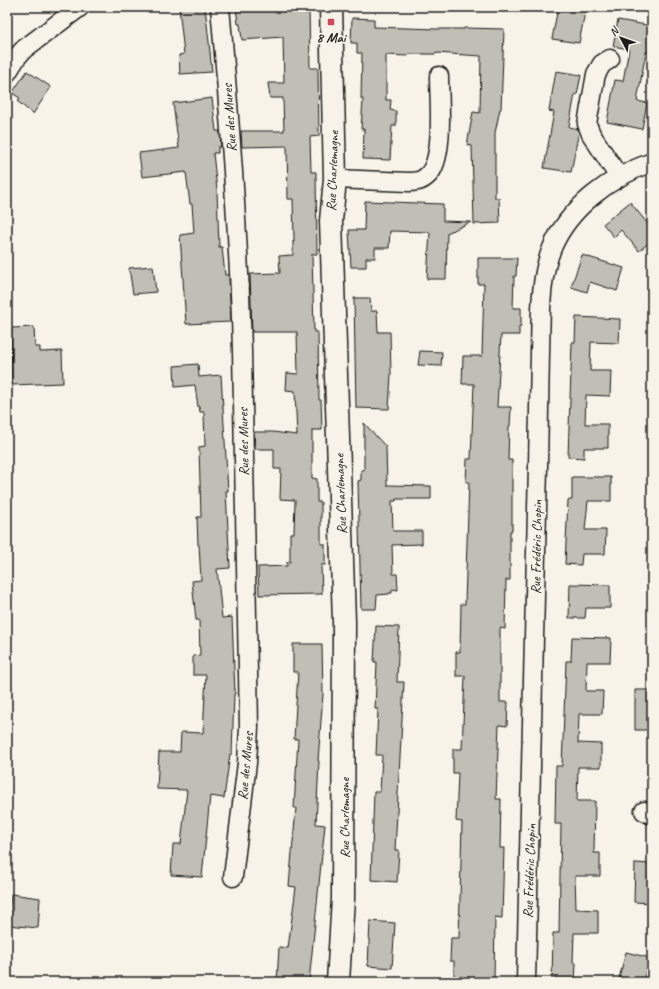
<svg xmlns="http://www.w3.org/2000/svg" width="659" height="989" font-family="Caveat,sans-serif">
	<rect width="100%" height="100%" fill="#f7f3e8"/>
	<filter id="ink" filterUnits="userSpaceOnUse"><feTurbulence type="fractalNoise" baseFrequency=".025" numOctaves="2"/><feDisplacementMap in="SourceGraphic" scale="8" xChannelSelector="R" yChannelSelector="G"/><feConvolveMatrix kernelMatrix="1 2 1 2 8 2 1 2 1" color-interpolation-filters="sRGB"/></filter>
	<g filter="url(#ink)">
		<!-- building -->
		<path fill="#c0beb5" stroke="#1c1c1c" d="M179,7H205L209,42L212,72L180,74L179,55L184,54Z
			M236,7H309L310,68H318L319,136L310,137L311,172H316L317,254H312L314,332H318L319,400H321L322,430H312V478L317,479V502H321V544H325V565H321L322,594L259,595L258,567L287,566V562H290V533H294L295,500L280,499L281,469H274V449H255L254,432H273L297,435L295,391L286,390L287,373L298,374L297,332H252L250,274L280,273L279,256L293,255V241L294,242L293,199H288L287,146L242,147L241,131H284L283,98H270L268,83H284L283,37L242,40L240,24H238Z
			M558,7H586L579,43L552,39Z
			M352,18L374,19V27L437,29H464V28L504,29L501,109H500L495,133V198H499L500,223L474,224L472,146L467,145L473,112L480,113L481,56L436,53V54H408V56L386,55V100H391L390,110L396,111V126H392L390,160L363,159L364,129H361L363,99H361L362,53H357V43H351Z
			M618,20L652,26V53L646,52L637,101L647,103L642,129L607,122L615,80L623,81L629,49L613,46Z
			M27,71L51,87L33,114L17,101L20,98L12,93Z
			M556,71L581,75L577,95L575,94L569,127L578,129L579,131L571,172L544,168L554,112L549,111Z
			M212,98L216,131H220L221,147H218V153H213L217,190L219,247H222L225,275H229L231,322L186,324L180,235L194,233L192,204H190L186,172L142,177L139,153L179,148L173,103Z
			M365,201L443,204V221L471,222L447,233L446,279H427L430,232L390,231L389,248H375V258H366V267H351L349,230H364Z
			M630,202L652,229V240L639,251L621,230L614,237L603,224Z
			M582,255L624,268L617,291L590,282L587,292L571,287Z
			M478,258H517L516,276H514L513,308H521V326H519V335H501L497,407H511L510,426H509L508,460H512V531H510V580H506L505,629L500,628V702H508L507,726L499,725L496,799H501L500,848H504L502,918L495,917L494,982H454V961H450L451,938H459L462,822L456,821L458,773H453V749H462L465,676H456V652H460L461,604H465L469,482H466L467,459H471L474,384H462L463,356H482L484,284H478Z
			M153,266L156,292L133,294L129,268Z
			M354,298H370L371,311H377L378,332H390L391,374L389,409L356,408Z
			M576,317L620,319L619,343L591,342L590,371H611L610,396L586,395L585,424H608V448H584V458L568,457L572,342H575Z
			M34,327L35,347H40V352L62,351L63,383L12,385L11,328Z
			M420,351L442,352L441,366L418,365Z
			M198,364L199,377L221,375L228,491H226L230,568L217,569L222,618L232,617L235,694H234L232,754H230L224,798L210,796L202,877L171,875L173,844H181L187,790L157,789L159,752H180L181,732L203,733L206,675H193V656L200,655L199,620H196L192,581L201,580L199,545H198L197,517H201L199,447L205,446L204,412H200L199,407H198L195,385L175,387L174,366Z
			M364,423L386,447L387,485L431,486V499H396V501H392L393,531H422V544L392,545L393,574H397L398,590L392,589V593H389V594L377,595L376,609H361L358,481L361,480V470H364Z
			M572,477H611V501H588L585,530H606L605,554H582L581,565L565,564L568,500H572Z
			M570,584L610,585V608H586L585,618H569Z
			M376,626L399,627L397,682H404L395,850H399L397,882L371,880L374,792H380L382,755H376L378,709H375L377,662H374Z
			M572,637L611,638L610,662H587L586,691H603L602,714H579L578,743L601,744V767H578L577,801H595L594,853H600V876H575L576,909L598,910V933H574L573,963H576L575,982H552L553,933H559L560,876L561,824H555L556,766H562L566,661H571Z
			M293,644H322L323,694L318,761H319L316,824L325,825L309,982H277L279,947L288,948L296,887L289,886L296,808H294L298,739H294L298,672H293Z
			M635,690H652V730H635Z
			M635,863L652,864V903L634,902Z
			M11,894L40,898L38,928L8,925Z
			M370,921L395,923L392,968L368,966Z
			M626,952L650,958L643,982H618Z"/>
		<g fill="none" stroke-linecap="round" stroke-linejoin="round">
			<!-- street casing -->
			<g stroke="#1c1c1c" stroke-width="21">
				<path id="street" d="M220,7C230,121 239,236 242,350C245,476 246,601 249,727L247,763L233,877
					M610,59L602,64L596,74L587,124L591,134L619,177
					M7,73L17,57L24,49L80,7
					M335,179L409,182C417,182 422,181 428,175C445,159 439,99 439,76
					M644,811L652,815
					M526,982C531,810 535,638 538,466C539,428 539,390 540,352C541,319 539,279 552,248C569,207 611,177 652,162"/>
			</g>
			<!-- secondary casing -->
			<g stroke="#1c1c1c" stroke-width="25">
				<path id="secondary" d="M331,7L335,179L331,221L344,622L343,898L338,982"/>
			</g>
			<!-- street -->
			<use href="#street" stroke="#f7f3e8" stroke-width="18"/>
			<!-- secondary -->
			<use href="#secondary" stroke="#f7f3e8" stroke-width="22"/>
		</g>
	</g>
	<!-- markers -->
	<rect fill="#d1495b" stroke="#f7f3e8" stroke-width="1.5" x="327" y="18" width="8" height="8" rx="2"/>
	<g text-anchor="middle" stroke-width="3.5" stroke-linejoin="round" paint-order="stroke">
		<!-- poi labels -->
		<g font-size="14" font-weight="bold" fill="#1c1c1c" stroke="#f7f3e8">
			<text x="331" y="42">8 Mai</text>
		</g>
		<!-- street labels -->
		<g font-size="14" fill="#1c1c1c" stroke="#f7f3e8">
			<text transform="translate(229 118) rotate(-94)" y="5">Rue des Mures</text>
			<text transform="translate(332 171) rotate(-88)" y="5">Rue Charlemagne</text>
			<text transform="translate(243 442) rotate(-91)" y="5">Rue des Mures</text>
			<text transform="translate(340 494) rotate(-92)" y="5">Rue Charlemagne</text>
			<text transform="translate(536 547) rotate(-89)" y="5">Rue Frédéric Chopin</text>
			<text transform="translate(245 766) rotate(-85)" y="5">Rue des Mures</text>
			<text transform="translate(344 818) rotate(-90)" y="5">Rue Charlemagne</text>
			<text transform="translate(529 871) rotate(-88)" y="5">Rue Frédéric Chopin</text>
		</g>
	</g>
	<!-- margin -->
	<rect width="659" height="989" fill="none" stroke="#f7f3e8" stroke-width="24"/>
	<rect x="12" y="12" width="635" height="965" fill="none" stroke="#1c1c1c" stroke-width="1.5" filter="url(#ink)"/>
	<!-- north arrow -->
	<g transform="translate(621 38) rotate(311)" stroke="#f7f3e8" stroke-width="3" paint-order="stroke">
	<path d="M0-3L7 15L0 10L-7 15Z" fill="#1c1c1c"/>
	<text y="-6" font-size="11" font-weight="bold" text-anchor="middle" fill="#1c1c1c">N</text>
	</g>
</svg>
